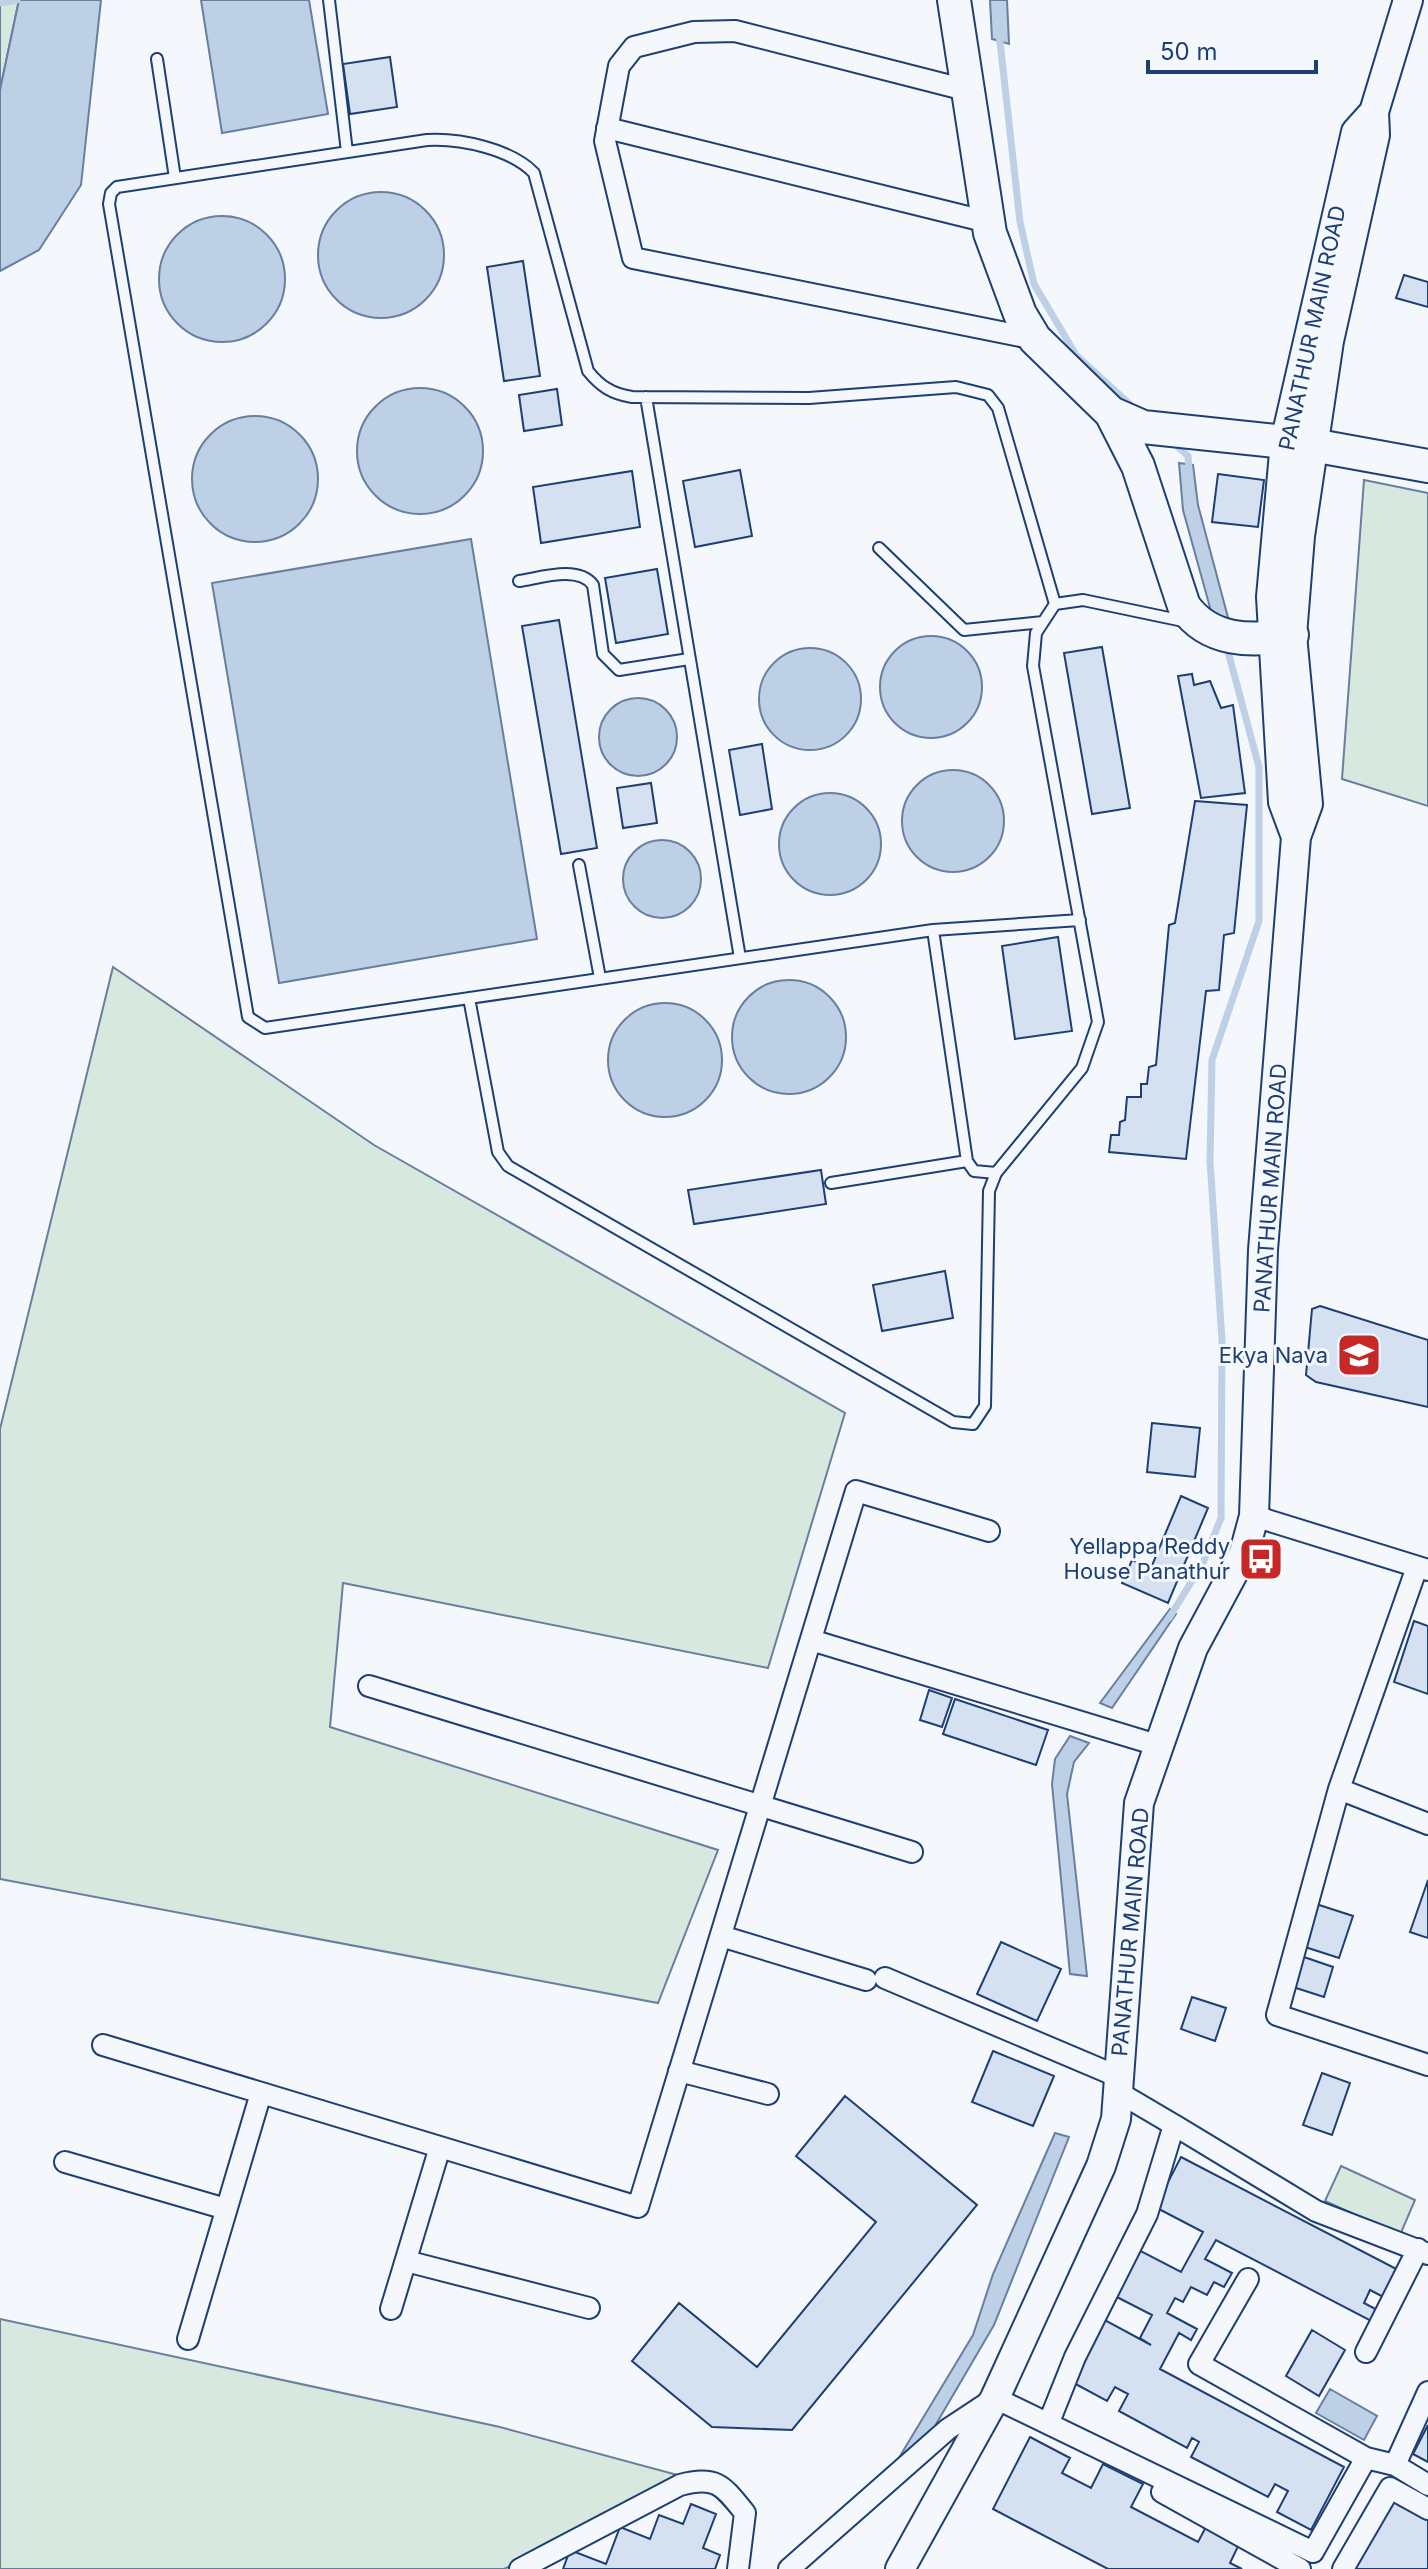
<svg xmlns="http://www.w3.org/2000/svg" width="1428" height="2569" font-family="Inter,sans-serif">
	<rect width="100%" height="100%" fill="#f4f7fb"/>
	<!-- green -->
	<path fill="#d7e8df" stroke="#687fa3" stroke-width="2" d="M0,0H19L0,90Z
		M1364,480L1428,493V806L1342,779Z
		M113,967L374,1145L845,1413L768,1668L343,1583L330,1727L718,1850L658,2003L0,1879V1429Z
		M1341,2166L1415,2200L1400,2235L1325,2201Z
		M0,2319L500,2427L696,2480L504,2569H0Z"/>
	<!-- water -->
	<path fill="#bed0e5" stroke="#687fa3" stroke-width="2" d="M19,0H101L81,185L39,250L0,271V90Z
		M201,0H309L328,114L222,133Z
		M990,0H1007L1009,44L992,39Z
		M318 255a63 63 0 1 1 126 0a63 63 0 1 1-126 0Z
		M159 279a63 63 0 1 1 126 0a63 63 0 1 1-126 0Z
		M357 451a63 63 0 1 1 126 0a63 63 0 1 1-126 0Z
		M192 479a63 63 0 1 1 126 0a63 63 0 1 1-126 0Z
		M1179,463L1193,465L1198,505L1230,625L1214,622L1183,510Z
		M471,539L537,939L279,983L212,583Z
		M880 687a51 51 0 1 1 102 0a51 51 0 1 1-102 0Z
		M759 699a51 51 0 1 1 102 0a51 51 0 1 1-102 0Z
		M599 737a39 39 0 1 1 78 0a39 39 0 1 1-78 0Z
		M902 821a51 51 0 1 1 102 0a51 51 0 1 1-102 0Z
		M779 844a51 51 0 1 1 102 0a51 51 0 1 1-102 0Z
		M623 879a39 39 0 1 1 78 0a39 39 0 1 1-78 0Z
		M732 1037a57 57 0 1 1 114 0a57 57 0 1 1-114 0Z
		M608 1060a57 57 0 1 1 114 0a57 57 0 1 1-114 0Z
		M1170,1609L1176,1614L1112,1708L1100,1703Z
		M1070,1736L1089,1743L1074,1762L1067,1794L1087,1976L1070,1974L1052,1784L1055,1759Z
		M1055,2133L1069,2137L994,2325L925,2443L897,2461L973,2335L993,2274Z
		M1330,2389L1377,2416L1364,2440L1316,2413Z"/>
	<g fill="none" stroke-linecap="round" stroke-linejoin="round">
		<!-- stream -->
		<path stroke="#bed0e5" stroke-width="7" d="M0,3L17,0
			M999,33L1020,222L1034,284L1076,355L1134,408
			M1170,440L1188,456L1189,472
			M1169,1618L1203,1563L1221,1518L1222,1340L1210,1161L1212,1060L1259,921V767L1226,644"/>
	</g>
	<!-- building -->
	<path fill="#d5e0f0" stroke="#1d3f73" stroke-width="2" d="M390,57L397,107L350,114L343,64Z
		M523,261L540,376L504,381L487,267Z
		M1404,275L1428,282V307L1396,298Z
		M557,389L562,425L524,431L519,395Z
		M740,470L752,536L695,547L683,481Z
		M632,471L640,527L541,543L533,487Z
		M1218,474L1264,480L1258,527L1212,522Z
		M657,569L668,634L616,643L605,578Z
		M559,620L597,848L561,854L522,626Z
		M1102,647L1130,808L1092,814L1064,653Z
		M1192,674L1194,685L1210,681L1221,708L1233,705L1245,793L1201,798L1178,676Z
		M762,744L772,809L740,815L729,750Z
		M651,783L657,823L623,828L617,788Z
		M1195,801L1247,805L1234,933L1224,935L1219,990L1206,991L1186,1159L1109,1152L1111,1135H1119L1120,1122L1125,1120L1127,1097H1141V1084H1147L1149,1067L1156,1065L1169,925L1175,923Z
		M1058,937L1072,1031L1015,1039L1002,946Z
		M821,1170L826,1204L694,1224L688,1190Z
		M945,1271L953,1318L882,1331L873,1285Z
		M1320,1306L1428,1340V1407L1316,1382L1306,1375L1312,1309Z
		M1152,1423L1200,1428L1195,1477L1147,1472Z
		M1181,1496L1208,1508L1168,1603L1122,1583L1132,1560L1151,1568Z
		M1414,1621L1428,1626V1694L1394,1682Z
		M929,1690L952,1698L942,1727L920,1720Z
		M955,1699L1048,1730L1036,1765L943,1734Z
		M1428,1880V1938L1410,1932Z
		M1313,1903L1353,1916L1339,1958L1299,1945Z
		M1001,1942L1061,1969L1037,2021L977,1994Z
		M1301,1956L1333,1967L1324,1997L1290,1986Z
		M1192,1997L1226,2008L1215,2041L1181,2029Z
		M993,2051L1054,2076L1033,2126L972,2102Z
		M1322,2073L1350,2083L1332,2135L1303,2125Z
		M845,2096L977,2205L792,2430L712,2427L632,2361L679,2303L757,2367L876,2222L796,2156Z
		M1181,2157L1404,2273L1389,2300L1370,2290L1364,2303L1381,2312L1375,2323L1216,2240L1205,2259L1232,2273L1224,2287L1214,2282L1207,2295L1191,2287L1183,2302L1175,2298L1167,2313L1197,2329L1191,2340L1179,2333L1160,2369L1344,2467L1311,2530L1277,2512L1288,2491L1275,2484L1268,2497L1191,2457L1199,2442L1192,2438L1187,2448L1119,2411L1128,2394L1115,2387L1107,2401L1070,2381L1103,2319L1151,2345L1140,2338L1152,2315L1109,2293L1133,2247L1181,2272L1203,2232L1155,2207Z
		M1312,2330L1345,2350L1319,2396L1286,2376Z
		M1428,2425V2462L1413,2454Z
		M1030,2437L1070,2458L1062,2473L1091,2488L1103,2464L1143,2484L1131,2507L1198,2542L1208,2523L1241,2540L1230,2563L1242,2569H1108L993,2509Z
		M1393,2497L1428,2516V2569H1355Z
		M691,2504L716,2514L703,2548L720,2555L715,2569H563L570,2550L606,2564L620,2527L650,2539L659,2515L683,2524Z"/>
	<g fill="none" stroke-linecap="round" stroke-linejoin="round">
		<!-- lane casing -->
		<g stroke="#1d3f73" stroke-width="14">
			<path id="lane" d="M329,0L347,152
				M157,59L175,178
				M646,397L740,958
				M879,548L964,630L1043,622
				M519,581C540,578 578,565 593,585L603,654L619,670L689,659
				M1055,604L998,408L988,395L956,387L809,398L632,397C612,394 600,386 588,371L534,173C511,149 460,138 427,140L117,187L111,193L109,204L248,1017L265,1028L933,930L1080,920
				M579,865L600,978
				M933,930L967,1161L974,1171L996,1173
				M469,998L498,1152L508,1166L953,1422L973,1424L985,1406L989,1191L996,1173L1082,1068L1098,1022L1033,666L1036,633L1055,604L1083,600L1188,622
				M831,1183L967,1161"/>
		</g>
		<!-- street casing -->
		<g stroke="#1d3f73" stroke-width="24">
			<path id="street" d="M970,91L735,31L694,32L634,47L619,66L605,141L633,258L1035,339
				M607,128L988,222
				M1254,1516L1428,1570
				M1417,1567L1339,1789L1277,2015L1428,2065
				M811,1640L1157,1745
				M369,1686L912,1852
				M1339,1789L1428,1824
				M721,1936L866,1980
				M885,1978L1119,2077
				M103,2045L638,2207L856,1491L989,1531
				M679,2071L768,2094
				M1118,2092L1174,2125
				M65,2162L226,2209
				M406,2261L589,2308
				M1248,2279L1199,2364L1366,2458L1395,2465
				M391,2309L440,2147
				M188,2339L261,2093
				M1366,2352L1418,2249
				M1428,2392L1395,2465L1428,2485
				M1049,2422L1075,2357L1147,2214L1174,2125L1316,2211L1428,2254
				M1162,2492L1300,2569
				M520,2569L680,2485C717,2475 723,2486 745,2513L738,2569
				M789,2569L948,2429L995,2398L1313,2552L1366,2458
				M1343,2569L1390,2488L1428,2509"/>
		</g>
		<!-- secondary casing -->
		<g stroke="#1d3f73" stroke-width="32">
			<path id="secondary" d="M1296,837L1283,802L1271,597L1285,442L1356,132L1374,112
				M900,2569L995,2398L1101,2166L1116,2119L1139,1803L1193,1648L1244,1553L1254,1516L1263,1250L1296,837L1308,804L1292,635L1300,536L1329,341L1375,135L1374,112L1408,0"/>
		</g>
		<!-- primary casing -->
		<g stroke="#1d3f73" stroke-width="36">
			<path id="primary" d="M954,0L990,233L1020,314L1035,339L1111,413L1143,427L1285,442
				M1111,413L1138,466L1184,606C1209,642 1251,642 1292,635
				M1312,445L1428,466"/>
		</g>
		<!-- lane -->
		<use href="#lane" stroke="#f4f7fb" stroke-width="10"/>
		<!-- street -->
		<use href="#street" stroke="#f4f7fb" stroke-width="20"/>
		<!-- secondary -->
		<use href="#secondary" stroke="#f4f7fb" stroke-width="28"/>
		<!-- primary -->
		<use href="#primary" stroke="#f4f7fb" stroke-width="32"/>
	</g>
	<!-- icons -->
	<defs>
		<g id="school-square" transform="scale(2.3)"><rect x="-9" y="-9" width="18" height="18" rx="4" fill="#c62828" stroke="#f4f7fb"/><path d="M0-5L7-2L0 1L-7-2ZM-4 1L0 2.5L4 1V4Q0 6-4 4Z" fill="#fff"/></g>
		<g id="bus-square" transform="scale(2.3)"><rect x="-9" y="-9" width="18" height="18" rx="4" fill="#c62828" stroke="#f4f7fb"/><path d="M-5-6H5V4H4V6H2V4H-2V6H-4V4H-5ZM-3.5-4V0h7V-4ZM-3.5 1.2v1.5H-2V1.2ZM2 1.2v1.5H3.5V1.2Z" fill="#fff"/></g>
	</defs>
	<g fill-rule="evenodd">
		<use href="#school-square" x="1359" y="1355"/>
		<use href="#bus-square" x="1261" y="1559"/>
	</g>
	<g text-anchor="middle" stroke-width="6" stroke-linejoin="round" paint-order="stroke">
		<!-- street labels -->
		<g font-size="22" fill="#1d3f73" stroke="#f4f7fb">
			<text transform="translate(1312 328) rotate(-78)" y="8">PANATHUR MAIN ROAD</text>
			<text transform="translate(1270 1188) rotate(-86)" y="8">PANATHUR MAIN ROAD</text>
			<text transform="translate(1130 1932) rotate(-85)" y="8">PANATHUR MAIN ROAD</text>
		</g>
		<!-- poi labels -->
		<g font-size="22" fill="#1d3f73" stroke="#f4f7fb" text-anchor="end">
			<text x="1328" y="1363">Ekya Nava</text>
			<text x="1230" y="1554">Yellappa Reddy<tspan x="1230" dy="25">House Panathur</tspan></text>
		</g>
	</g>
	<!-- scale -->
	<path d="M1148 60v12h168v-12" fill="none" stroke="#1d3f73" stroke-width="4"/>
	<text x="1160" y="60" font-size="24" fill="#1d3f73" stroke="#f4f7fb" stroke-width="6" paint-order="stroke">50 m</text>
</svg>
